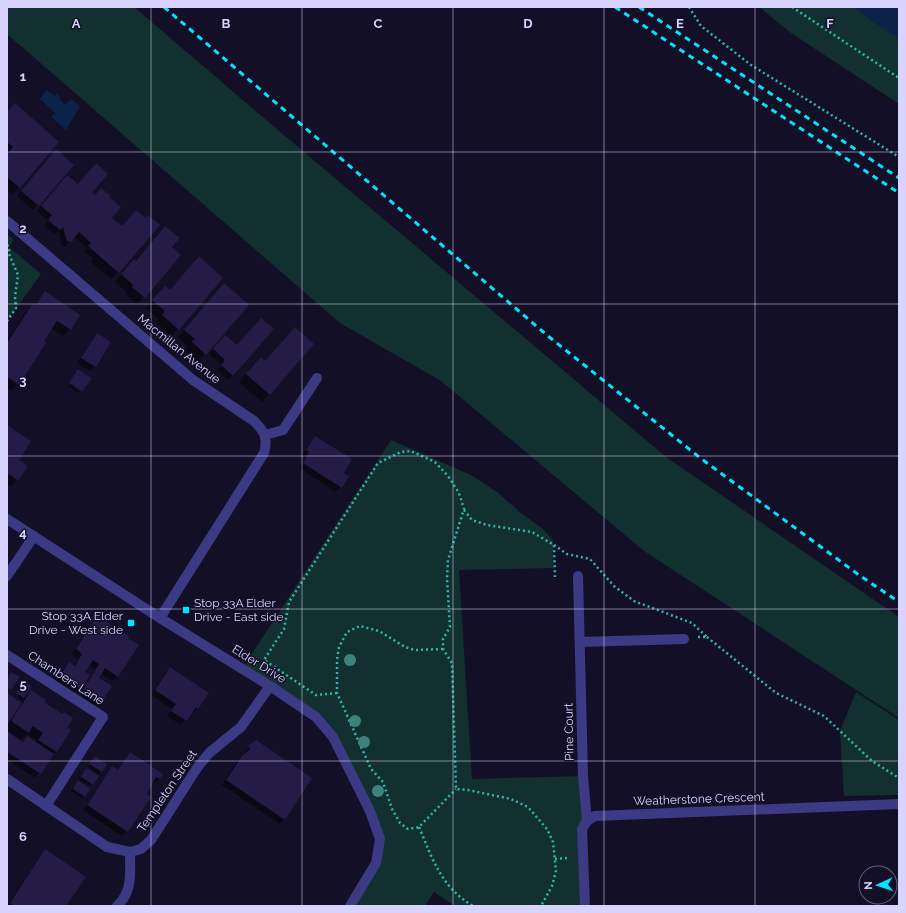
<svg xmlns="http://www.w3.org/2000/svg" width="906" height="913" font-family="Raleway,sans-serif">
	<rect width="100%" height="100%" fill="#130f26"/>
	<!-- green -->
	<path fill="#12302f" d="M7,7H134L272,125L666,457L899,617V718L644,551L441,381L340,323L7,34Z
		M759,7H899V104L791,33Z
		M7,234L14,240L9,247L41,274L7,321Z
		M391,440L471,475L497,492L521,513L543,529L553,540V568L459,570L472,779L583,776L585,906H455L434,892L425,906H350L376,863L380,839L370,811L316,717L242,669Z
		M856,692L899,720V795L844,796L840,731Z"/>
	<!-- water -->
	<path fill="#0c2248" d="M854,7H899V39L873,22Z
		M46,90L55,96L56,94L61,97L59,99L65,105L71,99L80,106L66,130L51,117L55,113L40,99Z"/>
	<!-- shadow -->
	<path fill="#0007" fill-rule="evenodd" d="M15,105L19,187L12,194L7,190V112Z
		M51,155L72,165L33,210L17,196Z
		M62,181L91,193L95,196L108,198L118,272L111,279L91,262L93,259L84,251L87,248L74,237L66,246H62L59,231L55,234L44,225L48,221L37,211Z
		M158,234L171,247L144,297L137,304L126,294L127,292L115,282L127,267L136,261Z
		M217,292L205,354L198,361L186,350L188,347L178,337Z
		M45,293L70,329L63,336L51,328L18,384L11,391L7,389V340L26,312L33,305L34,306Z
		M158,294L178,329L171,336L156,322L158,319L146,308Z
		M295,328L313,344L262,402L239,382L254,365L265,362Z
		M97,334L110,343L95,366L90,371L77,363L93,339Z
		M221,341L233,376L228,380L217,370L222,365L209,354Z
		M76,372L81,391L79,393L68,386Z
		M7,426L18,461V480L10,487L7,485Z
		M315,437L342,473L341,487L336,492L299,468L305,457L302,455Z
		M97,617L126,639L138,645L117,677L112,681L101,673L97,678L111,687L101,701L96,706L79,695L95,669L88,665L84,672L89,675L82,685L74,692L54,679L60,671L62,672L69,663L74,666L78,659L72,654L93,622Z
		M170,669L197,708L193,713L191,712L181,725L167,716L172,709L151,695L165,673Z
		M22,684L31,686L23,699L31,692L66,728L56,751L35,778L7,759V695L21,704L23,701L15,695ZM27,734L37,740L35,743L27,737L22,743L20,741Z
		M256,741L284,819L280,824L222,785L237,761L246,754L244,752Z
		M130,754L162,774L155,783L152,782L127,831L122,836L83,810L108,772L112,767L117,771Z
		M93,759L106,764L99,774L88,767Z
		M84,772L93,784L91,786L79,779Z
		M76,784L84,796L82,798L71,791Z
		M45,851L65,906H7L41,855Z"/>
	<!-- building -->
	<path fill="#241b47" d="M15,103L59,142L20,188L7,177V155L13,147L7,142V128L8,126L7,125V112Z
		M56,149L74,165L39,206L21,191Z
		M96,163L108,174L92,193L95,195L101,188L111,196L109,197L121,207L112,218L122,226L136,210L146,218L148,215L160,225L119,273L88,246L91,243L79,232L71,242L67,241L63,227L60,230L48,220L52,215L41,206L67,175L78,184Z
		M165,226L180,238L172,247L181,255L145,298L132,287L133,285L121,274L134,259L136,261Z
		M199,256L223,278L179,330L162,315L165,311L152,300L165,286L170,290Z
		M224,283L249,305L206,355L192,342L195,339L184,330Z
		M45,291L80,315L71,330L57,321L44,341L46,343L19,385L7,377V343L33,303L36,305Z
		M261,318L274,329L233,376L221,365L225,360L213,349L225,335L237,345Z
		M295,327L314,344L270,395L246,374L261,357L265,361Z
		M97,333L111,342L96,367L81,358Z
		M78,369L92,378L82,392L69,383Z
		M7,425L31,441L19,460L28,466L18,481L9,474L7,477Z
		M315,436L352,459L344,473L349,476L342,488L303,463L309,452L306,450Z
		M97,616L129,636L128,638L139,645L118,677L105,668L99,678L112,686L102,702L83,690L99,664L93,660L85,672L90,675L83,686L81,684L79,688L58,674L60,670L63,672L69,662L75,666L82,654L76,649Z
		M170,667L209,693L198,709L196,707L187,721L171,711L176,704L155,690Z
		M11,672L20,677L11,690L7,687V679Z
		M24,680L32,686L24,698L16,693Z
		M31,690L46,700L44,702L62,714L64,712L73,718L67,728L71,730L57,752L38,740L43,733L33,726L29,733L11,721Z
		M7,693L22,703L7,725Z
		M7,731L23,742L27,736L54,754L41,774L7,752Z
		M256,740L312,778L285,820L226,780L242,756L250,749L248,746Z
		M130,752L163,774L160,779L156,777L147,794L151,797L128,832L87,805L112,766L118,770Z
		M95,756L107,764L102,772L89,764Z
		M86,768L99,776L93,785L81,777Z
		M78,780L90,789L85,797L73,789Z
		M45,849L86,877L66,906H14L10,903Z"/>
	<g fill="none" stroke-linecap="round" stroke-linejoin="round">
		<!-- path -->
		<path stroke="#2fb8b0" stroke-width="2.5" stroke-dasharray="2 3" stroke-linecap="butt" d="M689,7L701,26L751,65L899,157
			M792,7L899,78
			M7,245L9,247V254L18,275L15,297L16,308L7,321
			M464,510L472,520L487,525L532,532L554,545L555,577
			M554,545L567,554L590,559L614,586L634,601L692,623L707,637H698
			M707,637L776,693L824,716L872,761L899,778
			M443,649L415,650L405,647L379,631L360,626L347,632L339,647L337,660V693L371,769L383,782L392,809L400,823L408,829L419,827L456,789
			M337,693L316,695L264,660L284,629L289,602L378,463L401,452L411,451L435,462L448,476L459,493L464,509L448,560L447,578L450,627L443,639V649L452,663L456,789L468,790L511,799L528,807L547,829L553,842L556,871L552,886L541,906
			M419,827C433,860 441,887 473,906
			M555,859L568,858"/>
		<!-- minor -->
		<path stroke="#3d3a85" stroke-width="10" d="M7,221L193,380L254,421C265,432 268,438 264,453L160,618
			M265,435L283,430L317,378
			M7,519L160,618L270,686L316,717L333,737L370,811L380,839L376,863L350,906
			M7,576L34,536
			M578,576L583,776L587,821
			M580,642L684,639
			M7,655L103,717L46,806
			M7,779L107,847L130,852L141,849L151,840L197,768L209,753L241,727L270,686
			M117,906C133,892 130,872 130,852
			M585,906L582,829L587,821L595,816L899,804"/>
		<!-- rail -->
		<path stroke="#00e5ff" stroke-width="3" stroke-dasharray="6 5" stroke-linecap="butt" d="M164,7L548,336L699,457L859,575L899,602
			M615,7L899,193
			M639,7L899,178"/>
	</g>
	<!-- trees -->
	<g fill="#3d827b">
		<circle cx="350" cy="660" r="6"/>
		<circle cx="355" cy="721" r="6"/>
		<circle cx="364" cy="742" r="6"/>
		<circle cx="378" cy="791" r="6"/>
	</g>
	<!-- grid -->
	<path fill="none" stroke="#d9d4ff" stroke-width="1" stroke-opacity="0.55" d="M151,7V906M302,7V906M453,7V906M604,7V906M755,7V906M7,152H899M7,304H899M7,456H899M7,609H899M7,761H899"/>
	<!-- markers -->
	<g fill="#00e5ff" stroke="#130f26" stroke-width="1.5">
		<rect x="182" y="606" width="8" height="8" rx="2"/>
		<rect x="127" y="619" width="8" height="8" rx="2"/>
	</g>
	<g text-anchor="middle" stroke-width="3" stroke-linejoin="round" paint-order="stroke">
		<!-- street labels -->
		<g font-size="12" fill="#d9d4ff" stroke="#130f26">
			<text transform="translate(179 349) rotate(39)" y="4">Macmillan Avenue</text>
			<text transform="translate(259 664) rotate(32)" y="4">Elder Drive</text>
			<text transform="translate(66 678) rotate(33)" y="4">Chambers Lane</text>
			<text transform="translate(569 732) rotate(-91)" y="4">Pine Court</text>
			<text transform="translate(167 791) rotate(-56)" y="4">Templeton Street</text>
			<text transform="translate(699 799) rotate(-2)" y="4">Weatherstone Crescent</text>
		</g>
		<!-- poi labels -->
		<g font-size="12" fill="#d9d4ff" stroke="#130f26" text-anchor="start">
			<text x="194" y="607">Stop 33A Elder<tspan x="194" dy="14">Drive - East side</tspan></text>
			<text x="123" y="620" text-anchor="end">Stop 33A Elder<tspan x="123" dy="14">Drive - West side</tspan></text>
		</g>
	</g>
	<g font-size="13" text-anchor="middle" font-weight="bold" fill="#d9d4ff" stroke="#130f26" stroke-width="3" stroke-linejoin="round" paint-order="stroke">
		<text x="76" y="28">A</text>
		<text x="226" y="28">B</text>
		<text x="378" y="28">C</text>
		<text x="528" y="28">D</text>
		<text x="680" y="28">E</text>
		<text x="830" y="28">F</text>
		<text x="23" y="81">1</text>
		<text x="23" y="233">2</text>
		<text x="23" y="385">3</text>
		<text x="23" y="537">4</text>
		<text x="23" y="689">5</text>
		<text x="23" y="841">6</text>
	</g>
	<!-- border -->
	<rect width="906" height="913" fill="none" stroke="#d9d4ff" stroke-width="16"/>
	<!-- north arrow -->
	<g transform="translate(878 885) rotate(267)"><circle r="19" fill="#130f26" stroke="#625e7d"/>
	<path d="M0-3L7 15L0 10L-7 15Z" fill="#00e5ff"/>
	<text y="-6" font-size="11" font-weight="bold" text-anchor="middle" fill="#d9d4ff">N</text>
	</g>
</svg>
